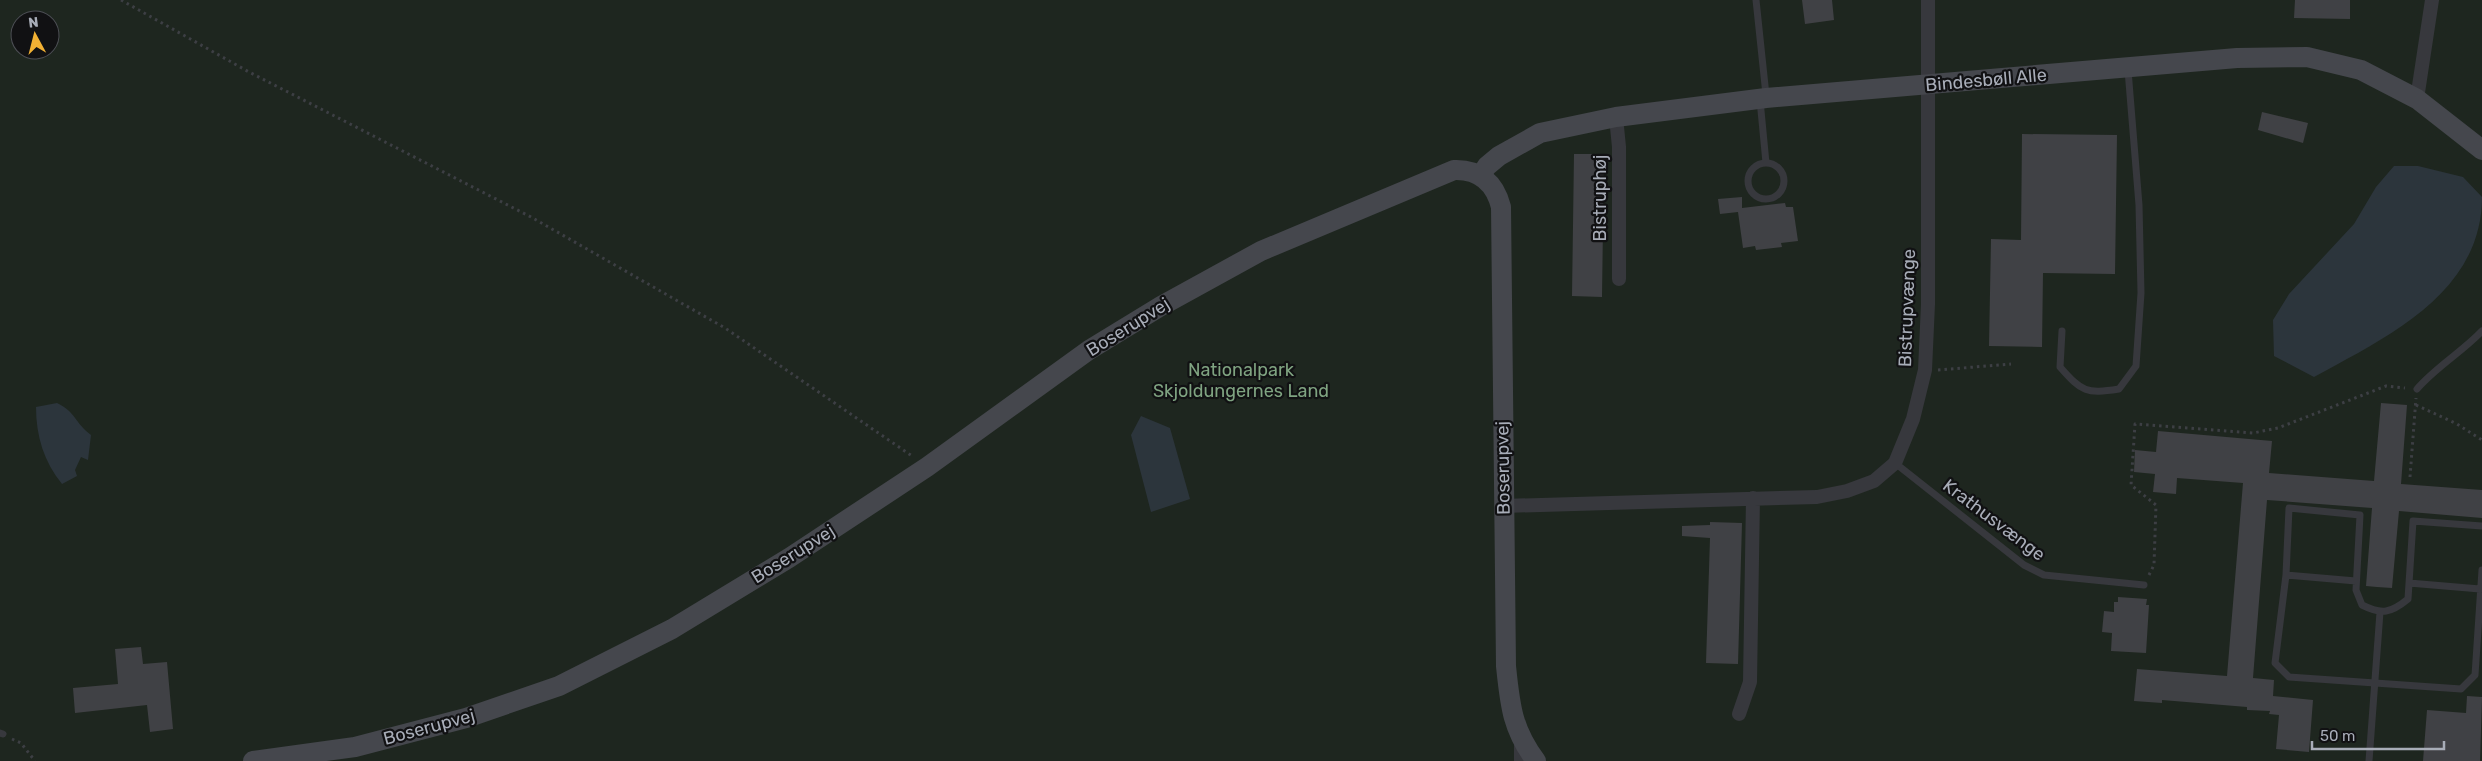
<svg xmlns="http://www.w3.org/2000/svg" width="2482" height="761" font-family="Rubik,sans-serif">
	<rect width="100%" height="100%" fill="#161618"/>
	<!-- green -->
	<path fill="#1e261f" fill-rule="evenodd" d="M0,0H2482V761H0ZM20,20H50V50H20Z"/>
	<!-- water -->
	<path fill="#2c353c" d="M2394,166H2418L2463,177L2482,197C2482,293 2387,337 2314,377L2274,356L2273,320L2289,294L2354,224L2376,187Z
		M57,403C76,412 74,422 91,435L88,460L81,457L75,470L77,476L62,484C44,462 36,436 36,407Z
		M1141,416L1170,428L1190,499L1151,512L1131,435Z"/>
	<!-- building -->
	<path fill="#404145" d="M1802,0H1832L1834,20L1805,24Z
		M2295,0H2350V19L2294,18Z
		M2262,112L2308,123L2303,143L2258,130Z
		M2022,134L2117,135L2115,274L2043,273L2042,347L1989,346L1991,239L2021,240Z
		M1574,154H1604L1602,297L1572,296Z
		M1742,197V208L1785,203L1786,207H1793L1798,241L1781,243L1782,247L1756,250L1755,246L1743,248L1738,212L1720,214L1718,199Z
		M2381,403L2407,405L2401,484L2482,490V518L2399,511L2392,588L2377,587L2366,586L2372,508L2267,500L2253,678L2274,680L2273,696L2313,700L2309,752L2276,749L2279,715L2269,714L2270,711L2247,710V707L2162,700V703L2134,701L2137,669L2227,676L2243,483L2177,478L2176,494L2153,492L2155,474L2134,472L2135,450L2156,452L2158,431L2272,441L2269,473L2374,481Z
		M1710,522L1742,523L1738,664L1706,663L1710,538L1682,536V526L1710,525Z
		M2118,597L2147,599L2146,605H2149L2146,653L2111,651L2112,633L2102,632L2104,611L2114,612V602H2118Z
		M141,647L143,664L167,662L173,729L150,732L147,705L75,713L73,688L118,684L115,649Z
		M2467,696L2482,697L2480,761H2423L2427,710L2466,713Z"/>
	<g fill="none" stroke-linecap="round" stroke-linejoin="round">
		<!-- path -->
		<path stroke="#3d3f44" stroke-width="3" stroke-dasharray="2.5 4" stroke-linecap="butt" d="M121,0L249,72L531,217L725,328L912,456
			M1938,370L2011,364
			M2416,405L2457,424L2482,440
			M2410,477L2416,398
			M2149,575L2154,565L2156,505L2131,485L2135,424L2253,433L2278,428L2386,386L2405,388
			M12,739L21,743L35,761"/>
		<!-- lane -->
		<path stroke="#37383d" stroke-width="7" d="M1756,0L1766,95
			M1760,100L1766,163
			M1748 181a18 18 0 1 1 36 0a18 18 0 1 1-36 0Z
			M2062,331L2060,367C2082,392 2086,394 2119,389L2136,366L2141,293L2139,205L2128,70
			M2417,389C2436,367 2462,352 2482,331
			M1895,463L2024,565L2044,575L2144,585
			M2482,526L2413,521L2408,599C2391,613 2382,615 2362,605L2356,590L2360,515L2289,508L2286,575L2275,663L2289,677L2461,689L2475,675L2482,570
			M2286,575L2356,581
			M2409,583L2480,589
			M0,733L3,734
			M2369,761L2380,612"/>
		<!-- street -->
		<path stroke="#37383d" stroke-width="14" d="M2417,99L2432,0
			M1616,117L1619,147V279
			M1503,506L1817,497L1847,491L1874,481L1895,463L1913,419L1925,370L1928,304V0
			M1739,714L1750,682L1753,498
			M1521,761V741"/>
		<!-- secondary -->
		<path stroke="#45474d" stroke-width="20" d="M1481,175L1487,166L1499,156L1540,133L1616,117L1766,98L2237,58L2307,57L2361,70L2417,99L2482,150
			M253,761L355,747L466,718L559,686L672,629L789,558L927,467L1089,350L1161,306L1261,251L1454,170C1479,169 1495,183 1501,207L1506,666C1510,705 1512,729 1536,761"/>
	</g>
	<g text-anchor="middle" stroke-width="4.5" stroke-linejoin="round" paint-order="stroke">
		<!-- street labels -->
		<g font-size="18" fill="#a8adb8" stroke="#111113">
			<text transform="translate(1986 80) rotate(-5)" y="6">Bindesbøll Alle</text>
			<text transform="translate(1600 198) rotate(-90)" y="6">Bistruphøj</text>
			<text transform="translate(1907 308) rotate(-88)" y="6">Bistrupvænge</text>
			<text transform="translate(1128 327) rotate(-32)" y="6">Boserupvej</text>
			<text transform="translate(1503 468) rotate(-91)" y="6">Boserupvej</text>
			<text transform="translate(1994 520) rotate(37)" y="6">Krathusvænge</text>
			<text transform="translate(793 554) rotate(-32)" y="6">Boserupvej</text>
			<text transform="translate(429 727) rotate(-15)" y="6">Boserupvej</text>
		</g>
		<!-- park labels -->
		<g font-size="18" fill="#7fa381" stroke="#111113">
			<text x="1241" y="376">Nationalpark<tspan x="1241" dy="21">Skjoldungernes Land</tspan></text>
		</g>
	</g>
	<!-- north arrow -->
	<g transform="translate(35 35) rotate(353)"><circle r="24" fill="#111113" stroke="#4d4f55"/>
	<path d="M0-4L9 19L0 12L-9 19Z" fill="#f2b134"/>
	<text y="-8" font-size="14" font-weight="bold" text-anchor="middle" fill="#a8adb8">N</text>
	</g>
	<!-- scale -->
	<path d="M2312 741v8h132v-8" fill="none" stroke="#a8adb8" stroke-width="2.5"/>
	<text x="2320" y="741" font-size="15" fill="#a8adb8" stroke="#111113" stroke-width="4" paint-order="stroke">50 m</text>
</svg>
